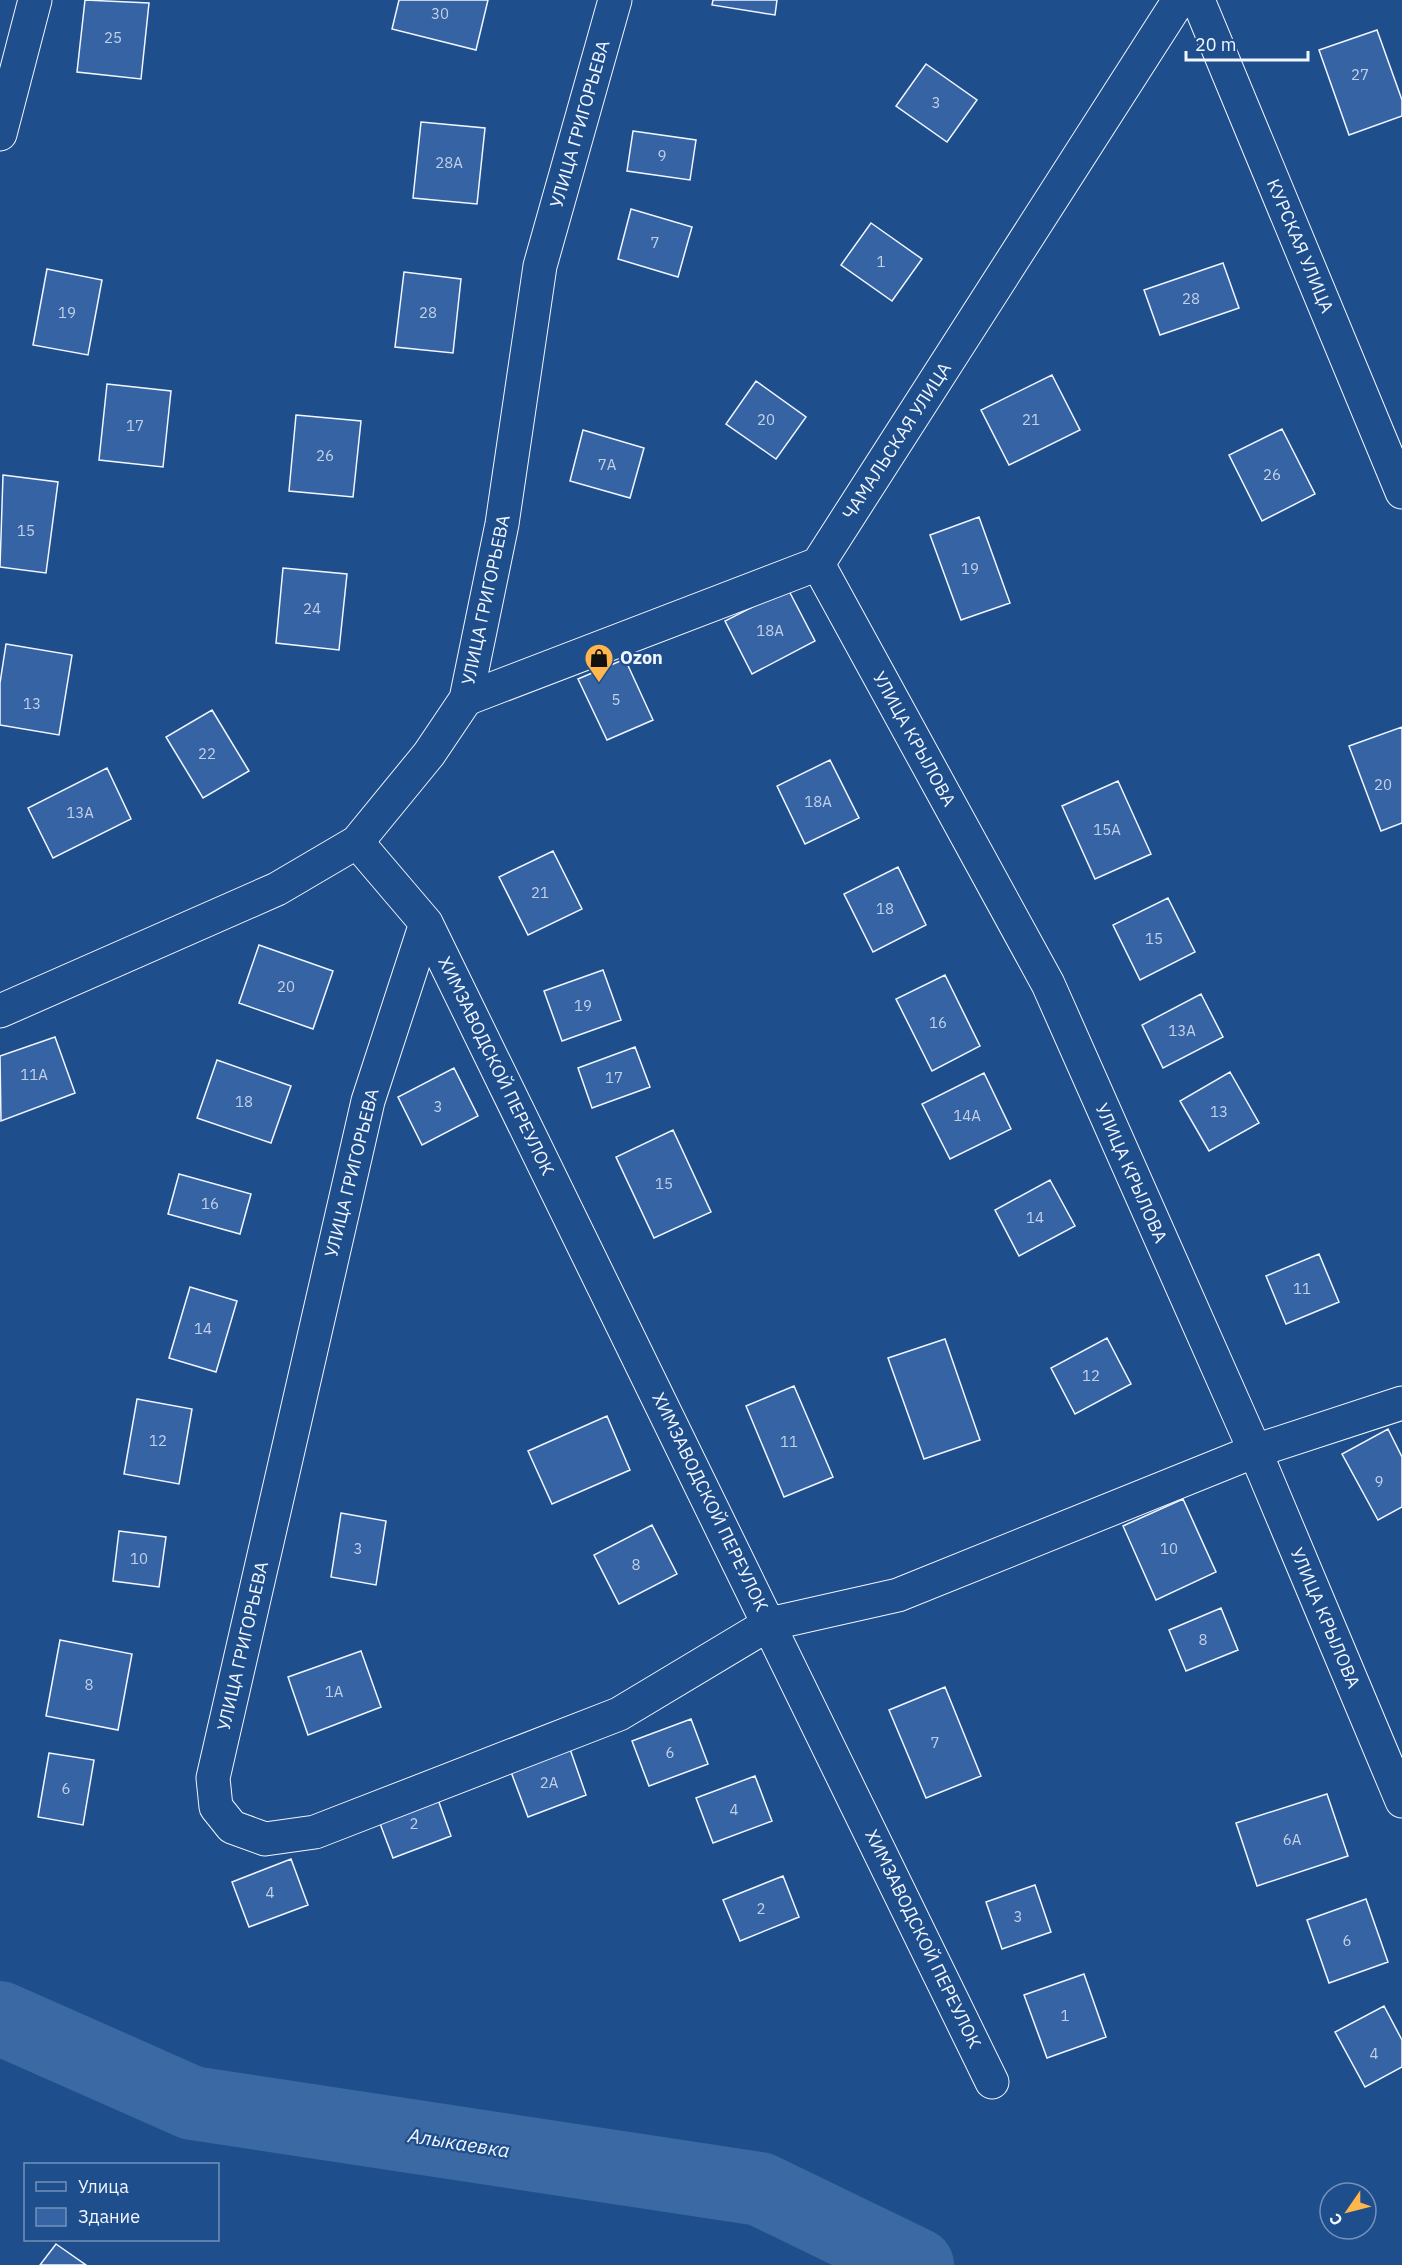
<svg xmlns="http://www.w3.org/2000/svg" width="1402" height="2265" font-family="'IBM Plex Sans',sans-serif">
	<rect width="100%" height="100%" fill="#1f4e8c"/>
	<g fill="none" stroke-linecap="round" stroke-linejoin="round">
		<!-- river -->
		<path stroke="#3b69a3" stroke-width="74" d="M0,2018L192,2103L760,2189L917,2265"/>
	</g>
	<!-- building -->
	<path fill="#3563a3" stroke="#f2f6ff" stroke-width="1.5" d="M85,0L149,3L141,79L77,72Z
		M399,0H488L476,50L392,29Z
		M713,0H777L775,15L712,5Z
		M1377,30L1402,100V116L1349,135L1319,50Z
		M926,64L977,100L947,142L896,106Z
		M421,122L485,128L477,204L413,198Z
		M633,131L696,140L690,180L627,171Z
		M631,209L692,227L678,277L618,259Z
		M871,223L922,259L892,301L841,265Z
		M1223,263L1239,308L1160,335L1144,290Z
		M47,269L102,280L88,355L33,345Z
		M404,272L461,279L453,353L395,347Z
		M1052,375L1080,430L1009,465L981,410Z
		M756,381L806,417L776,459L726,424Z
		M107,384L171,391L163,467L99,460Z
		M296,415L361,421L353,497L289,491Z
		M1282,429L1315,494L1262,521L1229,455Z
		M583,430L644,448L630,498L570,481Z
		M3,475L58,482L46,573L0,567Z
		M979,517L1010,603L961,620L930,535Z
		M283,568L347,574L339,650L276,643Z
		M788,589L815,641L752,674L725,621Z
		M6,644L72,655L59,735L0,725V683Z
		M625,659L653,720L607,740L578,679Z
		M212,710L249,771L203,798L166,737Z
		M1402,727V823L1381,831L1349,746Z
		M830,760L859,818L805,844L777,786Z
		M107,768L131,819L53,858L28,808Z
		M1118,781L1151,854L1095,879L1062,806Z
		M553,851L582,909L528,935L499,877Z
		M898,867L926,925L873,952L844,894Z
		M1168,898L1195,952L1140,980L1113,925Z
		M259,945L333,971L313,1029L239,1003Z
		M603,970L621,1020L562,1041L544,991Z
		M945,975L980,1046L932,1071L896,999Z
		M1201,994L1223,1037L1163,1068L1142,1025Z
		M55,1037L75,1093L1,1121L0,1056Z
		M635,1047L650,1087L592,1108L578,1068Z
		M217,1060L291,1086L271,1143L197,1118Z
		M454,1068L478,1116L422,1145L398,1097Z
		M1230,1072L1259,1123L1209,1151L1180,1101Z
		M984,1073L1011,1129L950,1159L922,1104Z
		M673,1130L711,1212L654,1238L616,1157Z
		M179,1174L251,1194L240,1234L168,1214Z
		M1050,1180L1075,1226L1019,1256L995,1210Z
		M1319,1254L1339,1302L1286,1324L1266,1276Z
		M190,1287L237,1301L216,1372L169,1358Z
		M1107,1338L1131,1384L1075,1414L1051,1368Z
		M945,1339L980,1440L924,1459L888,1358Z
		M794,1386L833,1477L784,1497L746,1406Z
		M137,1399L192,1409L179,1484L124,1474Z
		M607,1416L630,1470L552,1504L528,1451Z
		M1388,1429L1402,1457V1507L1378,1520L1342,1454Z
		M1183,1499L1216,1572L1156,1600L1123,1526Z
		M341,1513L386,1521L376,1585L331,1577Z
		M652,1525L677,1574L619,1604L594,1555Z
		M119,1531L166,1537L159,1587L113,1581Z
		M1221,1608L1238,1650L1186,1671L1169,1630Z
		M60,1640L132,1654L118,1730L46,1716Z
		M361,1651L381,1707L308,1735L288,1677Z
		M945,1687L981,1776L926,1798L889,1710Z
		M691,1719L708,1764L649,1786L632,1741Z
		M570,1749L586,1795L528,1817L511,1772Z
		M49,1753L94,1760L83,1825L38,1817Z
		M755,1776L772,1821L713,1843L696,1798Z
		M435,1791L451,1836L393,1858L376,1813Z
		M1327,1794L1348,1856L1257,1886L1236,1823Z
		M291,1859L308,1905L249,1927L232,1882Z
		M783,1876L799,1917L740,1941L723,1900Z
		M1035,1885L1051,1932L1002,1949L986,1902Z
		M1366,1899L1388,1962L1329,1983L1307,1920Z
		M1084,1974L1106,2037L1047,2058L1024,1995Z
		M1384,2006L1402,2040V2067L1365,2087L1335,2032Z
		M56,2244L86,2265H40Z"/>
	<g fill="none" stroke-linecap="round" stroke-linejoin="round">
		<!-- minor casing -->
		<g stroke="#f2f6ff" stroke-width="35">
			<path id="minor" d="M1198,0L1402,492
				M0,134L35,0
				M818,564L1048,984L1255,1451L1402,1801
				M466,699L818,564L1179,0
				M357,842L426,923L368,1101L213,1778L216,1807L232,1827L265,1839L315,1832L619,1714L769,1624L898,1595L1255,1451L1402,1403
				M426,923L992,2082"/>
		</g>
		<!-- major casing -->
		<g stroke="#f2f6ff" stroke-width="35">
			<path id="major" d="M0,1011L277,889L357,842L429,754L466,699L502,524L540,266L615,0"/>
		</g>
		<!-- minor -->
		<use href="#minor" stroke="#1f4e8c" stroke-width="33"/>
		<!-- major -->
		<use href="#major" stroke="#1f4e8c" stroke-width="33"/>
	</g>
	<!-- icons -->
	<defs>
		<g id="shop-pin" transform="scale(1.5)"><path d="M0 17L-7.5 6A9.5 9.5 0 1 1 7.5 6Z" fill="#ffb74d" stroke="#1f4e8c"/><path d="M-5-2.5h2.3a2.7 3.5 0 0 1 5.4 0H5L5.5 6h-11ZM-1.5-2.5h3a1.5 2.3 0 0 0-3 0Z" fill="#111"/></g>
	</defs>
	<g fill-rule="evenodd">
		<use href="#shop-pin" x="599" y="658"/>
	</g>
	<g text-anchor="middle" stroke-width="4.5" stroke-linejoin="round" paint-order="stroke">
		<!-- number labels -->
		<g font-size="15" fill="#c3d1e8">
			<text x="440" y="19">30</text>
			<text x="113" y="43">25</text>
			<text x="1360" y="80">27</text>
			<text x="936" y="108">3</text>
			<text x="662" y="161">9</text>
			<text x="449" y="168">28А</text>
			<text x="655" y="248">7</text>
			<text x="881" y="267">1</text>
			<text x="1191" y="304">28</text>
			<text x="67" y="318">19</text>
			<text x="428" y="318">28</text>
			<text x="766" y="425">20</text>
			<text x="1031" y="425">21</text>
			<text x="135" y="431">17</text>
			<text x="325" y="461">26</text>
			<text x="607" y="470">7А</text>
			<text x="1272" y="480">26</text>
			<text x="26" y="536">15</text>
			<text x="970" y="574">19</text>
			<text x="312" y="614">24</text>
			<text x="770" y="636">18А</text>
			<text x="616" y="705">5</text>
			<text x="32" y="709">13</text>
			<text x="207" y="759">22</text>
			<text x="1383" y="790">20</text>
			<text x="818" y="807">18А</text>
			<text x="80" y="818">13А</text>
			<text x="1107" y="835">15А</text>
			<text x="540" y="898">21</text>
			<text x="885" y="914">18</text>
			<text x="1154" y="944">15</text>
			<text x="286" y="992">20</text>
			<text x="583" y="1011">19</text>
			<text x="938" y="1028">16</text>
			<text x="1182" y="1036">13А</text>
			<text x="34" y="1080">11А</text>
			<text x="614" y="1083">17</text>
			<text x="244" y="1107">18</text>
			<text x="438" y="1112">3</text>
			<text x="1219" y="1117">13</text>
			<text x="967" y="1121">14А</text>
			<text x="664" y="1189">15</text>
			<text x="210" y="1209">16</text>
			<text x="1035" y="1223">14</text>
			<text x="1302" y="1294">11</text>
			<text x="203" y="1334">14</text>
			<text x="1091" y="1381">12</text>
			<text x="158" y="1446">12</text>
			<text x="789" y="1447">11</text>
			<text x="1379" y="1487">9</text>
			<text x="358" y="1554">3</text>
			<text x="1169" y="1554">10</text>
			<text x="139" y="1564">10</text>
			<text x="636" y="1570">8</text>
			<text x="1203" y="1645">8</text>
			<text x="89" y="1690">8</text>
			<text x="334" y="1697">1А</text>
			<text x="935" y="1748">7</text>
			<text x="670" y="1758">6</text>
			<text x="549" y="1788">2А</text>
			<text x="66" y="1794">6</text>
			<text x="734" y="1815">4</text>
			<text x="414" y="1829">2</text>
			<text x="1292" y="1845">6А</text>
			<text x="270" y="1898">4</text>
			<text x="761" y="1914">2</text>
			<text x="1018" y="1922">3</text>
			<text x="1347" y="1946">6</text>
			<text x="1065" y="2021">1</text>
			<text x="1374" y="2059">4</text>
		</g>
		<!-- street labels -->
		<g font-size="18" fill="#f2f6ff" stroke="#1f4e8c">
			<text transform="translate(580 124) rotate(-74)" y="6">УЛИЦА ГРИГОРЬЕВА</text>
			<text transform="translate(1300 246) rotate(67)" y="6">КУРСКАЯ УЛИЦА</text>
			<text transform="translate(897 441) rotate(-57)" y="6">ЧАМАЛЬСКАЯ УЛИЦА</text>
			<text transform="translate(486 600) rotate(-78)" y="6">УЛИЦА ГРИГОРЬЕВА</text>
			<text transform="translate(914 739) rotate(61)" y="6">УЛИЦА КРЫЛОВА</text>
			<text transform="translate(496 1066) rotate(64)" y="6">ХИМЗАВОДСКОЙ ПЕРЕУЛОК</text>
			<text transform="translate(352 1173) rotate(-76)" y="6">УЛИЦА ГРИГОРЬЕВА</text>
			<text transform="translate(1131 1173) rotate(66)" y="6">УЛИЦА КРЫЛОВА</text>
			<text transform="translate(710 1502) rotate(64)" y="6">ХИМЗАВОДСКОЙ ПЕРЕУЛОК</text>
			<text transform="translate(1325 1618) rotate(67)" y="6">УЛИЦА КРЫЛОВА</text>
			<text transform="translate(243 1646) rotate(-77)" y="6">УЛИЦА ГРИГОРЬЕВА</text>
			<text transform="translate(923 1939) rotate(64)" y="6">ХИМЗАВОДСКОЙ ПЕРЕУЛОК</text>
		</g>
		<!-- poi labels -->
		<g font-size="18" font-weight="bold" fill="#f2f6ff" stroke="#1f4e8c" text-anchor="start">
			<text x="620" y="664">Ozon</text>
		</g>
		<!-- water labels -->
		<g font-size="20" font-style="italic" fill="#f2f6ff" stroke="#1f4e8c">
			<text transform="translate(459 2143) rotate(9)" y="7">Алыкаевка</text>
		</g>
	</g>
	<!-- legend -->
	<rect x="24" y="2163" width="195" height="78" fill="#1f4e8c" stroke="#7391ba" stroke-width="1.5"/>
	<rect x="36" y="2182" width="30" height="9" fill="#1f4e8c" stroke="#7391ba" stroke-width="1.5"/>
	<text x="78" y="2193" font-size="18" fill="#f2f6ff">Улица</text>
	<rect x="36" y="2208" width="30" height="18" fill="#3563a3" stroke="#7391ba" stroke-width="1.5"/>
	<text x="78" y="2223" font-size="18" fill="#f2f6ff">Здание</text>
	<!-- north arrow -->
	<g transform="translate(1348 2211) rotate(235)"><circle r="28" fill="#1f4e8c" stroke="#7391ba" stroke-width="1.5"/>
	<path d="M0-4.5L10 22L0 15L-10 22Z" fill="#ffb74d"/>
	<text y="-9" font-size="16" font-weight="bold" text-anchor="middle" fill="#f2f6ff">С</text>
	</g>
	<!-- scale -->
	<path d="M1186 51v9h122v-9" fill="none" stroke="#f2f6ff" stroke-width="3"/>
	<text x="1195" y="51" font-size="18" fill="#f2f6ff" stroke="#1f4e8c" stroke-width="4.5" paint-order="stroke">20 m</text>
</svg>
